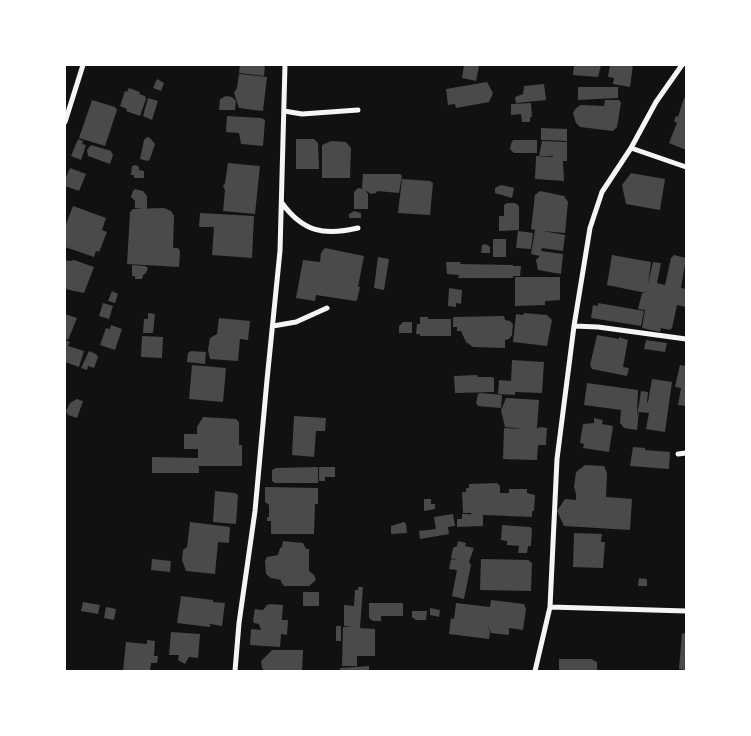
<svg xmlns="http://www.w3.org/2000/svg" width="751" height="736" font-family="Raleway,sans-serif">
	<rect width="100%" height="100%" fill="#111"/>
	<!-- building -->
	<path fill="#4a4a4a" d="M240,65H265L264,76L239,73Z
		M464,65L479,66L476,81L462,78Z
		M574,65H601L598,77L573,75Z
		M610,65H633L630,87L613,84L614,78L608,77Z
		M239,74L267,77L263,111L239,108L234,93L237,88Z
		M157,79L164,83L161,91L153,88Z
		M487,82L493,93L489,102L456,108L455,104L448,105L446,89Z
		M544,84L546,100L516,103L515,97L523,94L524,86Z
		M578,87H618V98L578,100Z
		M129,88L140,92L139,94L145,96L146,99L140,116L126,111L127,109L120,106L125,91L127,92Z
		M226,96L232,97L236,101L235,110H219L220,99Z
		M148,98L158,101L152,120L143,116Z
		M684,98L686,99V150L669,143L677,123L674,121L676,116L678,117Z
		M92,100L115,107L117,110L105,146L79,138Z
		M605,100H619L621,103L617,127L613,131L580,127L576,123L574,117L573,113L576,108L581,105L604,106Z
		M531,103L532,117H530V122H522L521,114L511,115V104Z
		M227,116L261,118L265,120L263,146L241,144L239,133L226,132Z
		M541,128L567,129V141L541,140Z
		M147,137L150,138L155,144L150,159L148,161L140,159L144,140Z
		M78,139L83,141L82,144L86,145L81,160L71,156Z
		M296,139H314L318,143L319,169H296Z
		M513,140H537V153H514L510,149L511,144Z
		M331,141L346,142L351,148L350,178H322V145Z
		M542,141L567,142V161H563L564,181L535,179L536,156L553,157V156H539Z
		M91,145L111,151L113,155L110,164L88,156L87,150Z
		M228,163L260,166L255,214L223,211L225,190L223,186L225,183Z
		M136,165L139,167V170L144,171V178H134V175H131L132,166Z
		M70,168L86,174L79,191L65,186V180Z
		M631,173L665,179L660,210L626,204L622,185Z
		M363,174H400L402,176L399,193L377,191L376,193L371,194L362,188Z
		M402,179L430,181L433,183L430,215L398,213Z
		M501,185L514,188L512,198L495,193V188Z
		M358,188L364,189L368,194V209H354V192Z
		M135,189L143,191L147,196V209L135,208V201L131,197L133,191Z
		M540,191L564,196L568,202L565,233L543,231L565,235L563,251L542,248L541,251L563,254L561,274L538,270L536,260L540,256L531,254L535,230L531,229L535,195Z
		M507,203H515L519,206V230L499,231V216H504V205Z
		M73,206L106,218L102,230L107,232L99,252L96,251L94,257L65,247V227Z
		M164,208L171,211L174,216L173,248H178L180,251L179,267L127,264L130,212L133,209Z
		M354,211L361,213V218H349V214Z
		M200,213L254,216L252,258L212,255L214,227H199Z
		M518,231L533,233L531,249L516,248Z
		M493,239H506V257H493Z
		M486,244L490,247V253H481L482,245Z
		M325,248L364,256L358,287H360L357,300L355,301L316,295L315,301L296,298L303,260L320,262L321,253Z
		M612,255L651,262L648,284L653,262L661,263L657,283L665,285L671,258L674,255L686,258L681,288L686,289V307L677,305L672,328L670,330L661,328L660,332L642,328L645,310L638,309L642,293H646L607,285Z
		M378,257L389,259L384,290L374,288Z
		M65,260L70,261L74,260L94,267L84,293L65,289Z
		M446,262H461L460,264L513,265V266H521L520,276H513V278H458L459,275L447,274Z
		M132,265L145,266L148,268L146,273L143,275L142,279H135V276H132Z
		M515,277H560V300L545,301V305L515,306Z
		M449,288L462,290L461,304L456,303V307L448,306Z
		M112,291L118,294L115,303L108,301Z
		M103,303L113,306L109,319L99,316Z
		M598,303L644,311L641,326L591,318L593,305L598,306Z
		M148,313L155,314L153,333H143L144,319H148Z
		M524,313L547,315L552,320L547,346L513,342L516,314L523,315Z
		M65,314L77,318L68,340L65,338Z
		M504,316L505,320L510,321L513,324L512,335L509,339L505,340V348L473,347L466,342L461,331H457V327H453V317Z
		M420,317H428V319H451V336H420V334H416L417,324H420Z
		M219,318L250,321L248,340L240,339L238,361L210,359L208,350L210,338L217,334Z
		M403,322H412V333H399V326Z
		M111,325L122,329L115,350L100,345L106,328L110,329Z
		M597,335L619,339V337L628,340L623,367L629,368L627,376L592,369L590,365Z
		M142,336L163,337L162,358L141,357Z
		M65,340L70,342L68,346L84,351L79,367L65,362Z
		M646,340L667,343L665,352L644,349Z
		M89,351L96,354L98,357L94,368L88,366L87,370L81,368Z
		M191,351L206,352L205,364L187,362L188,353Z
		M512,360L544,362L542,393L515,392V395L498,394L499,380L511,381Z
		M192,365L226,368L223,402L189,399Z
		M680,365L686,366V406L678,405L681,388L675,387Z
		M477,375L478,377H491L494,378V392L455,393L454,376Z
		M652,379L672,382L665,432L646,429L649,413L639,412L637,430L624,428L620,423L621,410L584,405L587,383L638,390L637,417L641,391L648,392L647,402H648Z
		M480,393L502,395L501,408L478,406L476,403L478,394Z
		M506,398L539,400L537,429L540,427L547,428L546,445H538L537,460L503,459L504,428L523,429L505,427L501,410Z
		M77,399L83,401L77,418L68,415L66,411L70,403Z
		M294,416L326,418L325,431H316L314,457L292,455Z
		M203,417L236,419L239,422V445H242V466H197L199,467V473H152V457L198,458V449H184V434H197V427Z
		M594,418L603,420L602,424L613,426L609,452L583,448L584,444L580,443L583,424L594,423Z
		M633,447L645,448V450L670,452L669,469L630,466Z
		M585,465L604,466L607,473L606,497L632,499L630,530L564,526L557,511L565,499L576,500V494L574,487L576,472Z
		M318,467V483H275L272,481V470L276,468Z
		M319,467H335V477H325V481H319Z
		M497,483L500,486V493H509V489H527V493L535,495L534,511H532V517L483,515V526L457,527V519H462V514H469L470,516V514L474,513H463L462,492H466V488H469V484Z
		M265,487L318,488V504H315L314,534H271V521H267V517H269V505L265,502Z
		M215,491L235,493L238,495L236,524L213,522Z
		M424,499H431V504H435V509L424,511Z
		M453,514L455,526L448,527L449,534L420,539L419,531L436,529L434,517Z
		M190,522L230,527L229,543L218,542L215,574L186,571L182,560L183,550L187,547Z
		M404,522L406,524L407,533L391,534V526Z
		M502,525L530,527L532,529L531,546H528L527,553H518L519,546L507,545V541L501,540Z
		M574,533L602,534L601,542H605L603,568L573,567Z
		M283,541L303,543L306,549H309V571L314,575L316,580L309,586H284L281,582V580L271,578L266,574L265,561L267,557L278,555L280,548L282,547Z
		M458,541L466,543L465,546L474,548L469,562L471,565L464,599L452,596L457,570L449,569L451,559L458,560L451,558L453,548L457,546Z
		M152,559L171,561L170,572L151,570Z
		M481,559L528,560L532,563L531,591L480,590Z
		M639,578L647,579V586H638Z
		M358,587H363L360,628L375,629V656H357V666H342L343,627H352L344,626V605L354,606L355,590H358Z
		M303,592H319V606H303Z
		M181,596L213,600V602L225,603L222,626L210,624V627L177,623Z
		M491,600L524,604L526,609L523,630L509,628V635L491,633L487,623L490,632L489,639L449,634L451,618L454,619L456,603L490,607Z
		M83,602L100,605L98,614L81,611Z
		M369,603H403V616H381V621H373L369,618Z
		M270,604L283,605L282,620H288L287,635L281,634L280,647L250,645L251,629L261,630L259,624L254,623L253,620L255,609L263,610L267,605Z
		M106,607L116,609L114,620L104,618Z
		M430,608L440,610L439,617L430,615Z
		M412,611H427L426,620H416L412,617Z
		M336,626H341V641H336Z
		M171,632L200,634L198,658L189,657L185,664L178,660L179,655H169Z
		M682,633L686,634V670L679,669Z
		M147,640L155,641L154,656H158L157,663H151L150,671H123L126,642L147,644Z
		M272,650H303L302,671H264L262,668L261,661Z
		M559,659H591L597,662V671H559Z
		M369,666V671H340V668Z"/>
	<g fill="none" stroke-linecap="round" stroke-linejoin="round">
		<!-- minor -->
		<path stroke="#f5f5f5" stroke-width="5" d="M284,111L302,114L358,110
			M65,122L83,65
			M631,148L686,167
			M282,203C303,232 324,236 358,228
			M273,326L296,322L327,308
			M574,326L598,327L686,339
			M678,454L686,453
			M550,607L686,611
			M235,671L239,623L255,511L267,380L280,251L285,65
			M535,671L550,607L557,459L574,326L590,228L602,192L631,148L656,102L682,65"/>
	</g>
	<!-- border -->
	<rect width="751" height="736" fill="none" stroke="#ffffff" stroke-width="132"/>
</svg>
